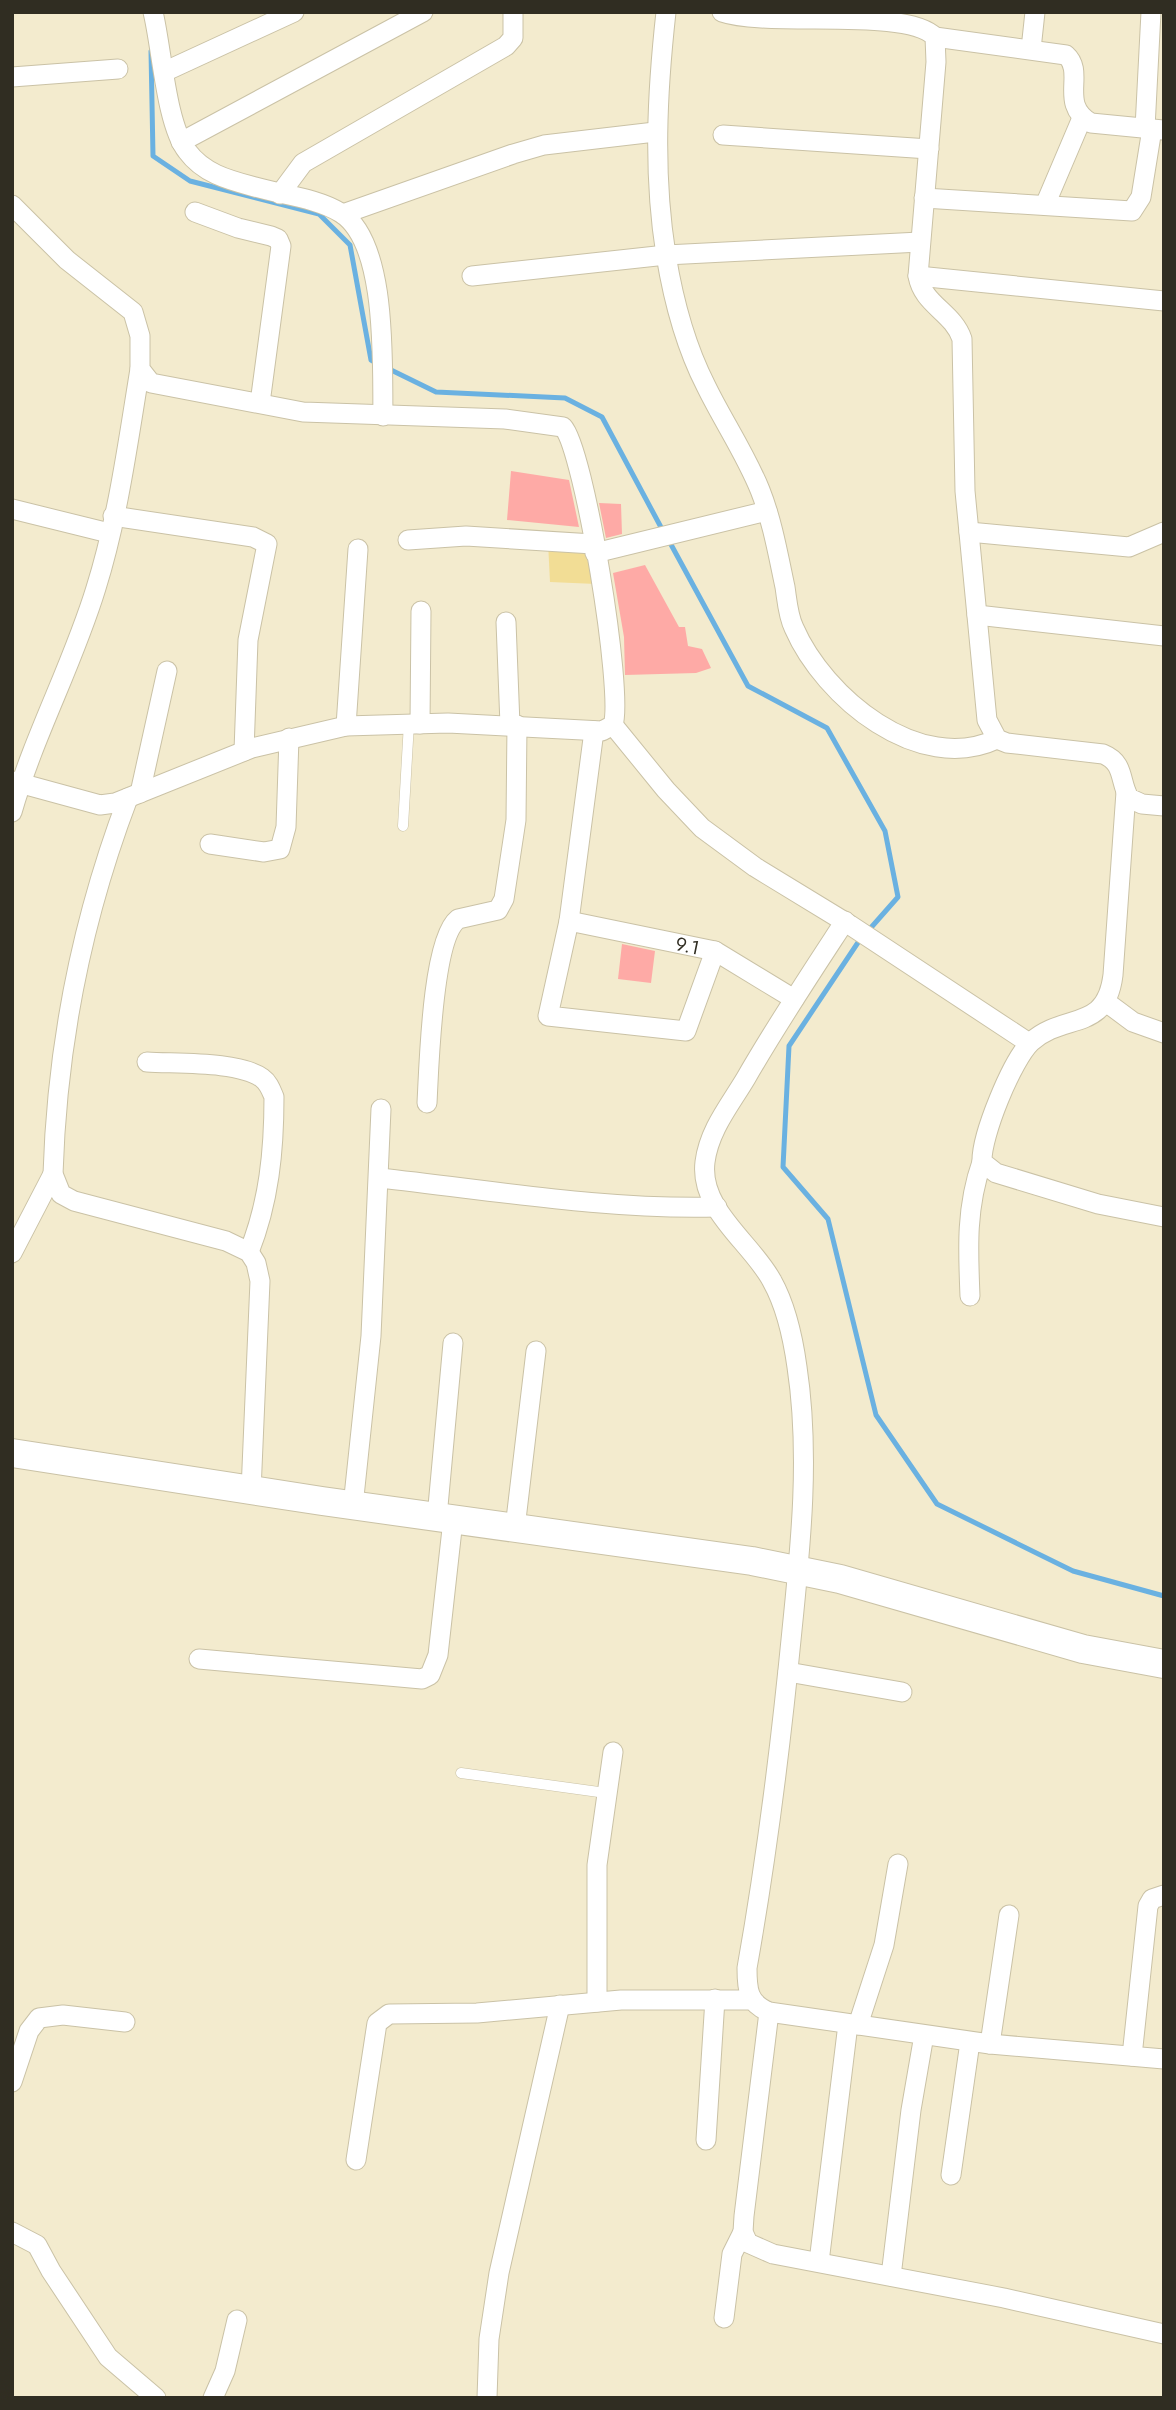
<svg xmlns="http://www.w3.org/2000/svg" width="1176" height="2410" font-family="Jost,sans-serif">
	<rect width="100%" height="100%" fill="#f3ebce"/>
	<!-- green -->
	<path fill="#f2dd95" d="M548,542L581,543L596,584L550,582Z"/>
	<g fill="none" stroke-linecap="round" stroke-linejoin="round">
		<!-- stream -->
		<path stroke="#6ab1e1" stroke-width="5" d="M151,51L153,156L190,181L319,214L350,245L371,360L378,364
			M387,368L436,392L565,398L602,417L663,531
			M668,539L748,686L827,728L885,831L898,897L868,931
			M861,938L789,1046L783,1167L828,1219L876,1415L937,1504L1073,1571L1164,1596"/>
	</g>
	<!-- building -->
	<path fill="#feaaa6" d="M511,471L569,480L579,527L507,520Z
		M599,503L621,504L622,534L606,538Z
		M645,565L679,627H685L688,646L702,649L711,668L696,673L625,675L624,637L613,573Z
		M622,944L655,951L651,983L618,979Z"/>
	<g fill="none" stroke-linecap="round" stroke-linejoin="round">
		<!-- service casing -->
		<g stroke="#cac2a6" stroke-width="11">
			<path id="service" d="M403,826L409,723
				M461,1773L606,1793"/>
		</g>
		<!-- minor casing -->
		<g stroke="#cac2a6" stroke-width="21">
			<g id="minor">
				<path d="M153,12C162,49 166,124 187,151C204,174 229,180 255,187C283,195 317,198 341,213C388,243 382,365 383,416"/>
				<path d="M666,12C657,93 653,174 666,255C673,298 686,347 706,386C723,421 745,453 760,490C772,520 778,554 785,587C787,600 788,616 794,628C824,697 919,776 997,739"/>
				<path d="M722,12C768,28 907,7 935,37L936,62L918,276C923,305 953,312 962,339L965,491L987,720L997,739L1007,743L1103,754C1125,763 1119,780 1129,798L1142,804L1164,806"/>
				<path d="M935,37L1066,55C1086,73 1058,104 1091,123L1163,130"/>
				<path d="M1031,49L1035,12"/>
				<path d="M166,71L294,12"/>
				<path d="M12,77L118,69"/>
				<path d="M1145,128L1151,12"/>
				<path d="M723,135L929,149"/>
				<path d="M181,142L423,12"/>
				<path d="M280,194L303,163L506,46L513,38V12"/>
				<path d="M924,198L1132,211L1141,197L1152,129"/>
				<path d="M12,205L67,260L133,312L140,336V369L151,383L303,412L505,419L563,427C584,449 624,693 613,725L602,731L448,723L346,726L252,748L115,803L100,805L12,781"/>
				<path d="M1045,205L1082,118"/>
				<path d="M195,212L238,228L271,236L278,239L281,246L260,403"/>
				<path d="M343,214L513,154L544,145L655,132"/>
				<path d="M472,276L666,255L920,242"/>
				<path d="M918,276L1164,301"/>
				<path d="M12,509L109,533"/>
				<path d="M113,516L253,537L267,544L248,640L244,751"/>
				<path d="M969,532L1129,547L1164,532"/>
				<path d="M408,540L466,536L593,544"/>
				<path d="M595,553L767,511"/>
				<path d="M977,615L1164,636"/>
				<path d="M506,622L510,725"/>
				<path d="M420,724L421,611"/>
				<path d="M613,725L666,790L702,828L755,867L850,925L1029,1043"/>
				<path d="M346,726L358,549"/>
				<path d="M594,731L569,921L548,1016L686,1031L715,951"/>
				<path d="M1126,792L1113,975C1106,1033 1064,1012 1031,1042C1012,1060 981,1136 982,1162L996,1173L1098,1204L1164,1217"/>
				<path d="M140,793L167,671"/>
				<path d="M128,798C82,919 57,1044 53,1174L61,1194L74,1201L226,1241L249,1252L256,1263L260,1281L251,1491"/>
				<path d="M12,812C34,735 73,664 96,588C118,518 128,442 140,369"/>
				<path d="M210,844L264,852L280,849L286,827L289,738"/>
				<path id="s1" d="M569,921L715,951L794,999"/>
				<path d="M845,921C811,973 777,1024 746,1078C730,1105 709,1130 705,1162C699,1210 752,1243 772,1281C786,1306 793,1338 797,1367C810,1453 801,1543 792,1630C781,1743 767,1856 747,1968C747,1990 748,2003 769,2012L990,2044L1164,2059"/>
				<path d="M1106,1002L1133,1022L1164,1033"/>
				<path d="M147,1062C176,1064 239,1061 262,1078C269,1083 271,1090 274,1097C274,1151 269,1202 249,1252"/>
				<path d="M427,1103C429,1067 432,939 458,919L498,910L504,899L516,820L517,725"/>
				<path d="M379,1178C491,1190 604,1210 717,1207"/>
				<path d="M12,1253L53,1174"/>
				<path d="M970,1296C968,1249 966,1207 982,1162"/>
				<path d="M353,1506L371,1336L381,1109"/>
				<path d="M437,1517L453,1343"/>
				<path d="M515,1528L536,1351"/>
				<path d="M199,1659L422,1679L430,1675L438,1655L453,1520"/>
				<path d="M788,1672L902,1692"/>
				<path d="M597,2002V1865L613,1752"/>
				<path d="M769,2012L744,2216L743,2232L748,2243L773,2254L1004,2298L1164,2334"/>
				<path d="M858,2025L884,1945L898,1864"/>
				<path d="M990,2044L1009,1915"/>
				<path d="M1132,2056L1148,1906L1152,1899L1164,1895"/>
				<path d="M12,2082L29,2031L39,2018L63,2015L125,2022"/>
				<path d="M706,2140L715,1999"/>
				<path d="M356,2160L377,2023L389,2014L477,2013L621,2000H751"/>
				<path d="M951,2175L970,2042"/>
				<path d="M12,2232L37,2245L51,2271L108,2357L156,2398"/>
				<path d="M819,2262L848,2024"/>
				<path d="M891,2276L911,2110L924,2035"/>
				<path d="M724,2318L732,2254L743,2232"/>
				<path d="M213,2398L225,2371L237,2320"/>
				<path d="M487,2398L489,2339L499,2273L560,2005"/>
			</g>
		</g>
		<!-- secondary casing -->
		<g stroke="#cac2a6" stroke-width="30">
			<path id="secondary" d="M12,1453L322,1501L752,1561L840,1579L1083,1649L1164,1664"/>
		</g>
		<!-- service -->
		<use href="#service" stroke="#fff" stroke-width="10"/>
		<!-- minor -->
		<use href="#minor" stroke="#fff" stroke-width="19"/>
		<!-- secondary -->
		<use href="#secondary" stroke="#fff" stroke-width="28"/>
	</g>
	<g text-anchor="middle" stroke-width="7" stroke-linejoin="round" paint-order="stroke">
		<!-- street labels -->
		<g font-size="19" fill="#302d22" stroke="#fff8e1">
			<text dy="7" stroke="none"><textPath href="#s1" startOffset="121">9.1</textPath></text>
		</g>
	</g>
	<!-- border -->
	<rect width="1176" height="2410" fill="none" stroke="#302d22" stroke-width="28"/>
</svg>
